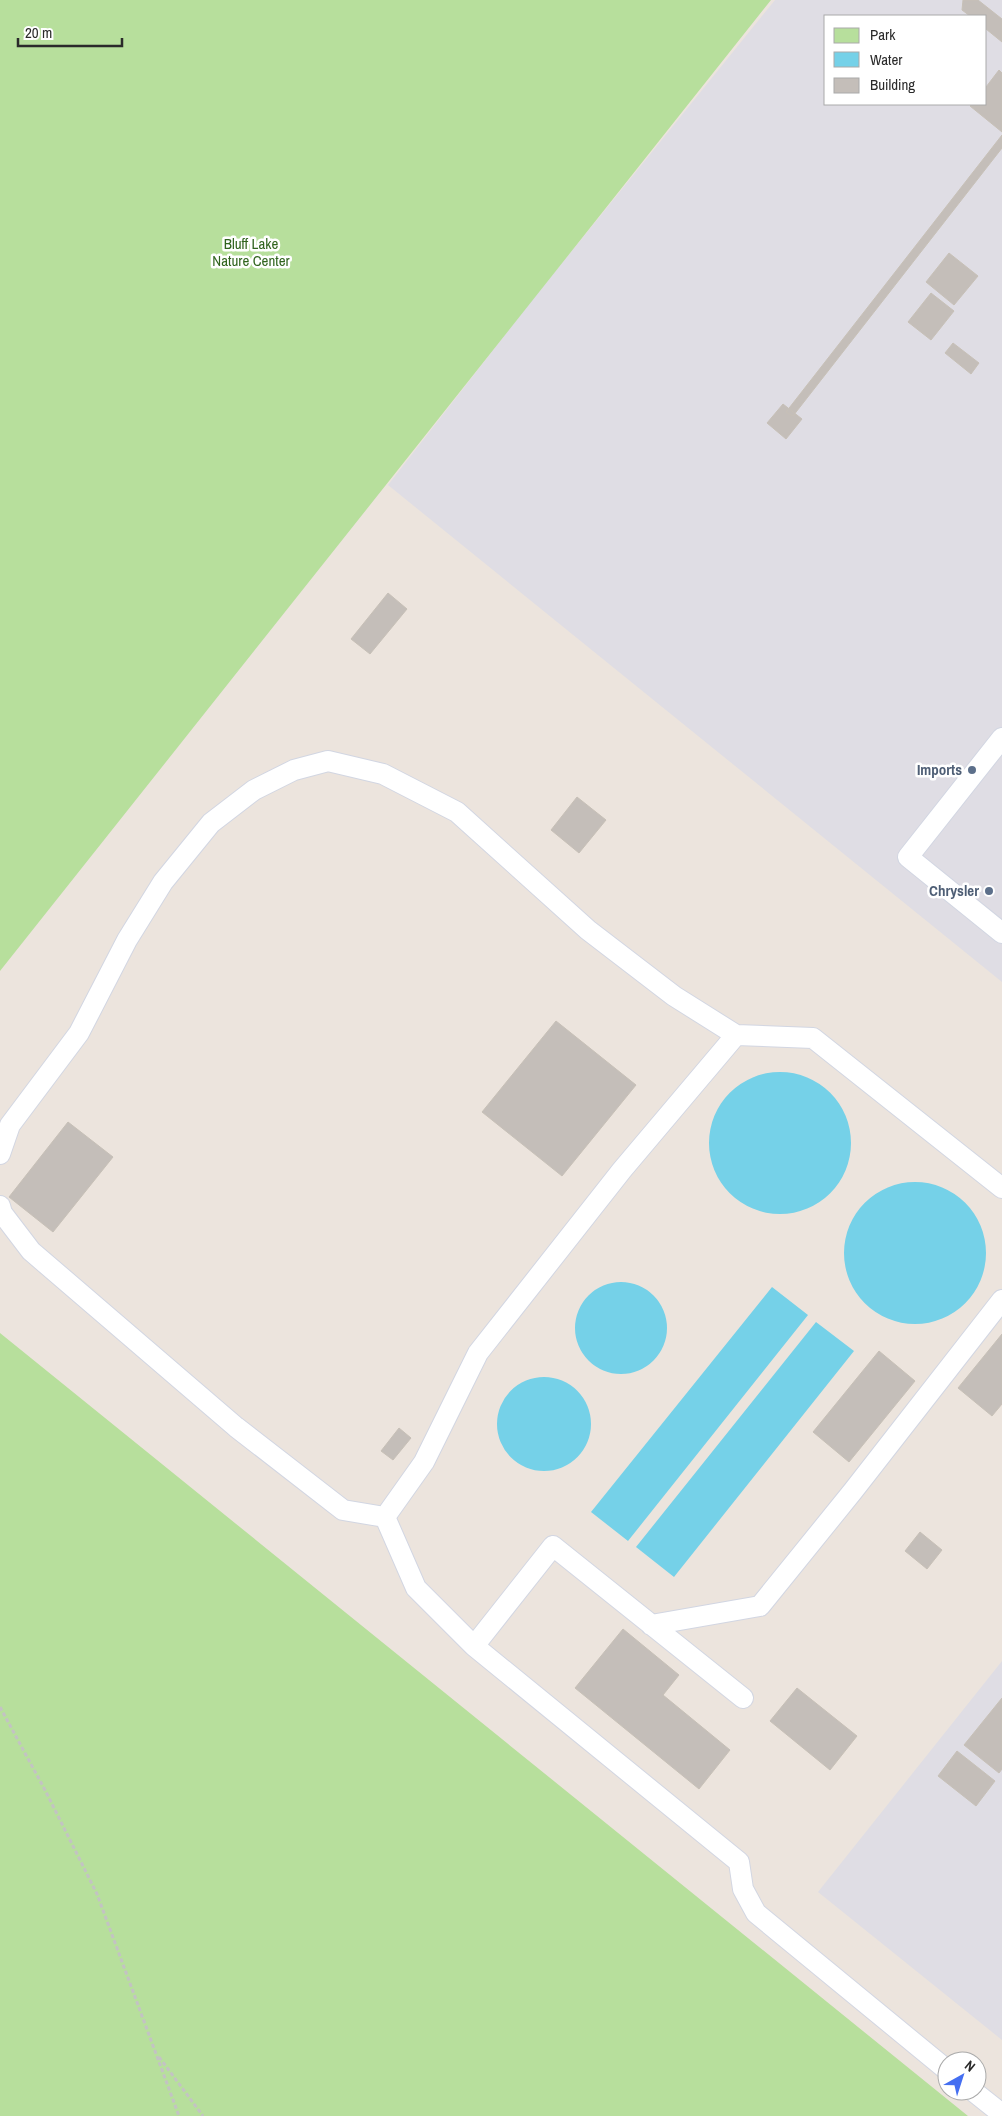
<svg xmlns="http://www.w3.org/2000/svg" width="1002" height="2116" font-family="'Archivo Narrow',sans-serif">
	<rect width="100%" height="100%" fill="#ece4dd"/>
	<!-- industrial -->
	<path fill="#dfdde4" fill-rule="evenodd" d="M775,0H1002V982L388,485L533,299ZM826,16H986V104H826Z
		M1002,1661V2040L818,1892Z"/>
	<!-- green -->
	<path fill="#b7df9c" d="M0,0H771L0,971Z
		M0,1333L968,2116H0Z"/>
	<!-- water -->
	<path fill="#75d1e8" d="M709 1143a71 71 0 1 1 142 0a71 71 0 1 1-142 0Z
		M844 1253a71 71 0 1 1 142 0a71 71 0 1 1-142 0Z
		M575 1328a46 46 0 1 1 92 0a46 46 0 1 1-92 0Z
		M772,1287L808,1315L628,1541L591,1512Z
		M816,1322L854,1351L674,1577L636,1547Z
		M497 1424a47 47 0 1 1 94 0a47 47 0 1 1-94 0Z"/>
	<!-- building -->
	<path fill="#c4beb9" stroke="#c7c0b7" d="M963,0H978L1002,19V42L986,29V16H970L962,10Z
		M999,70L1002,73V132L970,106L972,104H986V87Z
		M1002,135V148L793,416L786,412Z
		M949,253L978,276L954,305L926,282Z
		M931,293L954,311L931,340L908,322Z
		M953,343L979,363L971,374L945,353Z
		M783,404L802,419L786,439L767,423Z
		M388,593L407,609L370,654L351,639Z
		M577,797L606,820L579,853L551,830Z
		M556,1021L636,1085L562,1176L482,1112Z
		M68,1122L113,1157L53,1232L9,1197Z
		M1002,1334V1404L992,1416L958,1388Z
		M879,1351L915,1381L849,1462L813,1432Z
		M399,1428L411,1438L393,1460L381,1451Z
		M920,1532L942,1550L927,1569L905,1551Z
		M623,1629L679,1675L663,1695L730,1750L699,1789L575,1688Z
		M797,1688L857,1736L830,1770L770,1721Z
		M1002,1698V1769L999,1773L964,1745Z
		M957,1751L995,1781L976,1806L938,1776Z"/>
	<g fill="none" stroke-linecap="round" stroke-linejoin="round">
		<!-- service casing -->
		<g stroke="#d2d6e2" stroke-width="22">
			<path id="service" d="M1002,738L908,857L1002,933
				M736,1035L813,1038L1002,1188
				M0,1154L10,1125L79,1033L127,940L163,882L211,823L254,790L294,770L328,761L383,774L457,812L588,930L674,996L736,1035L622,1170L478,1353L424,1462L385,1517L416,1588L474,1646
				M0,1206L2,1213L31,1251L236,1427L343,1510L385,1517
				M651,1625L760,1606L853,1491L1002,1300
				M743,1698L553,1546L474,1646L739,1862L743,1889L756,1913L947,2070
				M973,2091L1002,2114"/>
		</g>
		<!-- path -->
		<path stroke="#c3c3c3" stroke-width="3" stroke-dasharray="4 2.5" stroke-linecap="butt" d="M0,1707L45,1790L97,1894L179,2116
			M159,2057L203,2116"/>
		<!-- service -->
		<use href="#service" stroke="#fff" stroke-width="20"/>
	</g>
	<!-- markers -->
	<g fill="#5c6f8a" stroke="#fff" stroke-width="2">
		<circle cx="972" cy="770" r="5"/>
		<circle cx="989" cy="891" r="5"/>
	</g>
	<g text-anchor="middle" stroke-width="5" stroke-linejoin="round" paint-order="stroke">
		<!-- park labels -->
		<g font-size="15" fill="#30641e" stroke="#fff">
			<text x="251" y="249">Bluff Lake<tspan x="251" dy="17">Nature Center</tspan></text>
		</g>
		<!-- service labels -->
		<g font-size="15" font-weight="bold" fill="#4e5e75" stroke="#fff" text-anchor="end">
			<text x="962" y="775">Imports</text>
			<text x="979" y="896">Chrysler</text>
		</g>
	</g>
	<!-- legend -->
	<rect x="824" y="15" width="162" height="90" fill="#ffffff" stroke="#aaaaaa"/>
	<rect x="834" y="28" width="25" height="15" fill="#b7df9c" stroke="#aaaaaa"/>
	<text x="870" y="40" font-size="15" fill="#2a2a2a">Park</text>
	<rect x="834" y="52" width="25" height="15" fill="#75d1e8" stroke="#aaaaaa"/>
	<text x="870" y="65" font-size="15" fill="#2a2a2a">Water</text>
	<rect x="834" y="78" width="25" height="15" fill="#c4beb9" stroke="#aaaaaa"/>
	<text x="870" y="90" font-size="15" fill="#2a2a2a">Building</text>
	<!-- north arrow -->
	<g transform="translate(962 2076) rotate(39)"><circle r="24" fill="#ffffff" stroke="#aaaaaa"/>
	<path d="M0-4L9 19L0 12L-9 19Z" fill="#456ff1"/>
	<text y="-8" font-size="14" font-weight="bold" text-anchor="middle" fill="#2a2a2a">N</text>
	</g>
	<!-- scale -->
	<path d="M18 38v8h104v-8" fill="none" stroke="#2a2a2a" stroke-width="2.5"/>
	<text x="25" y="38" font-size="15" fill="#2a2a2a" stroke="#ffffff" stroke-width="4" paint-order="stroke">20 m</text>
</svg>
